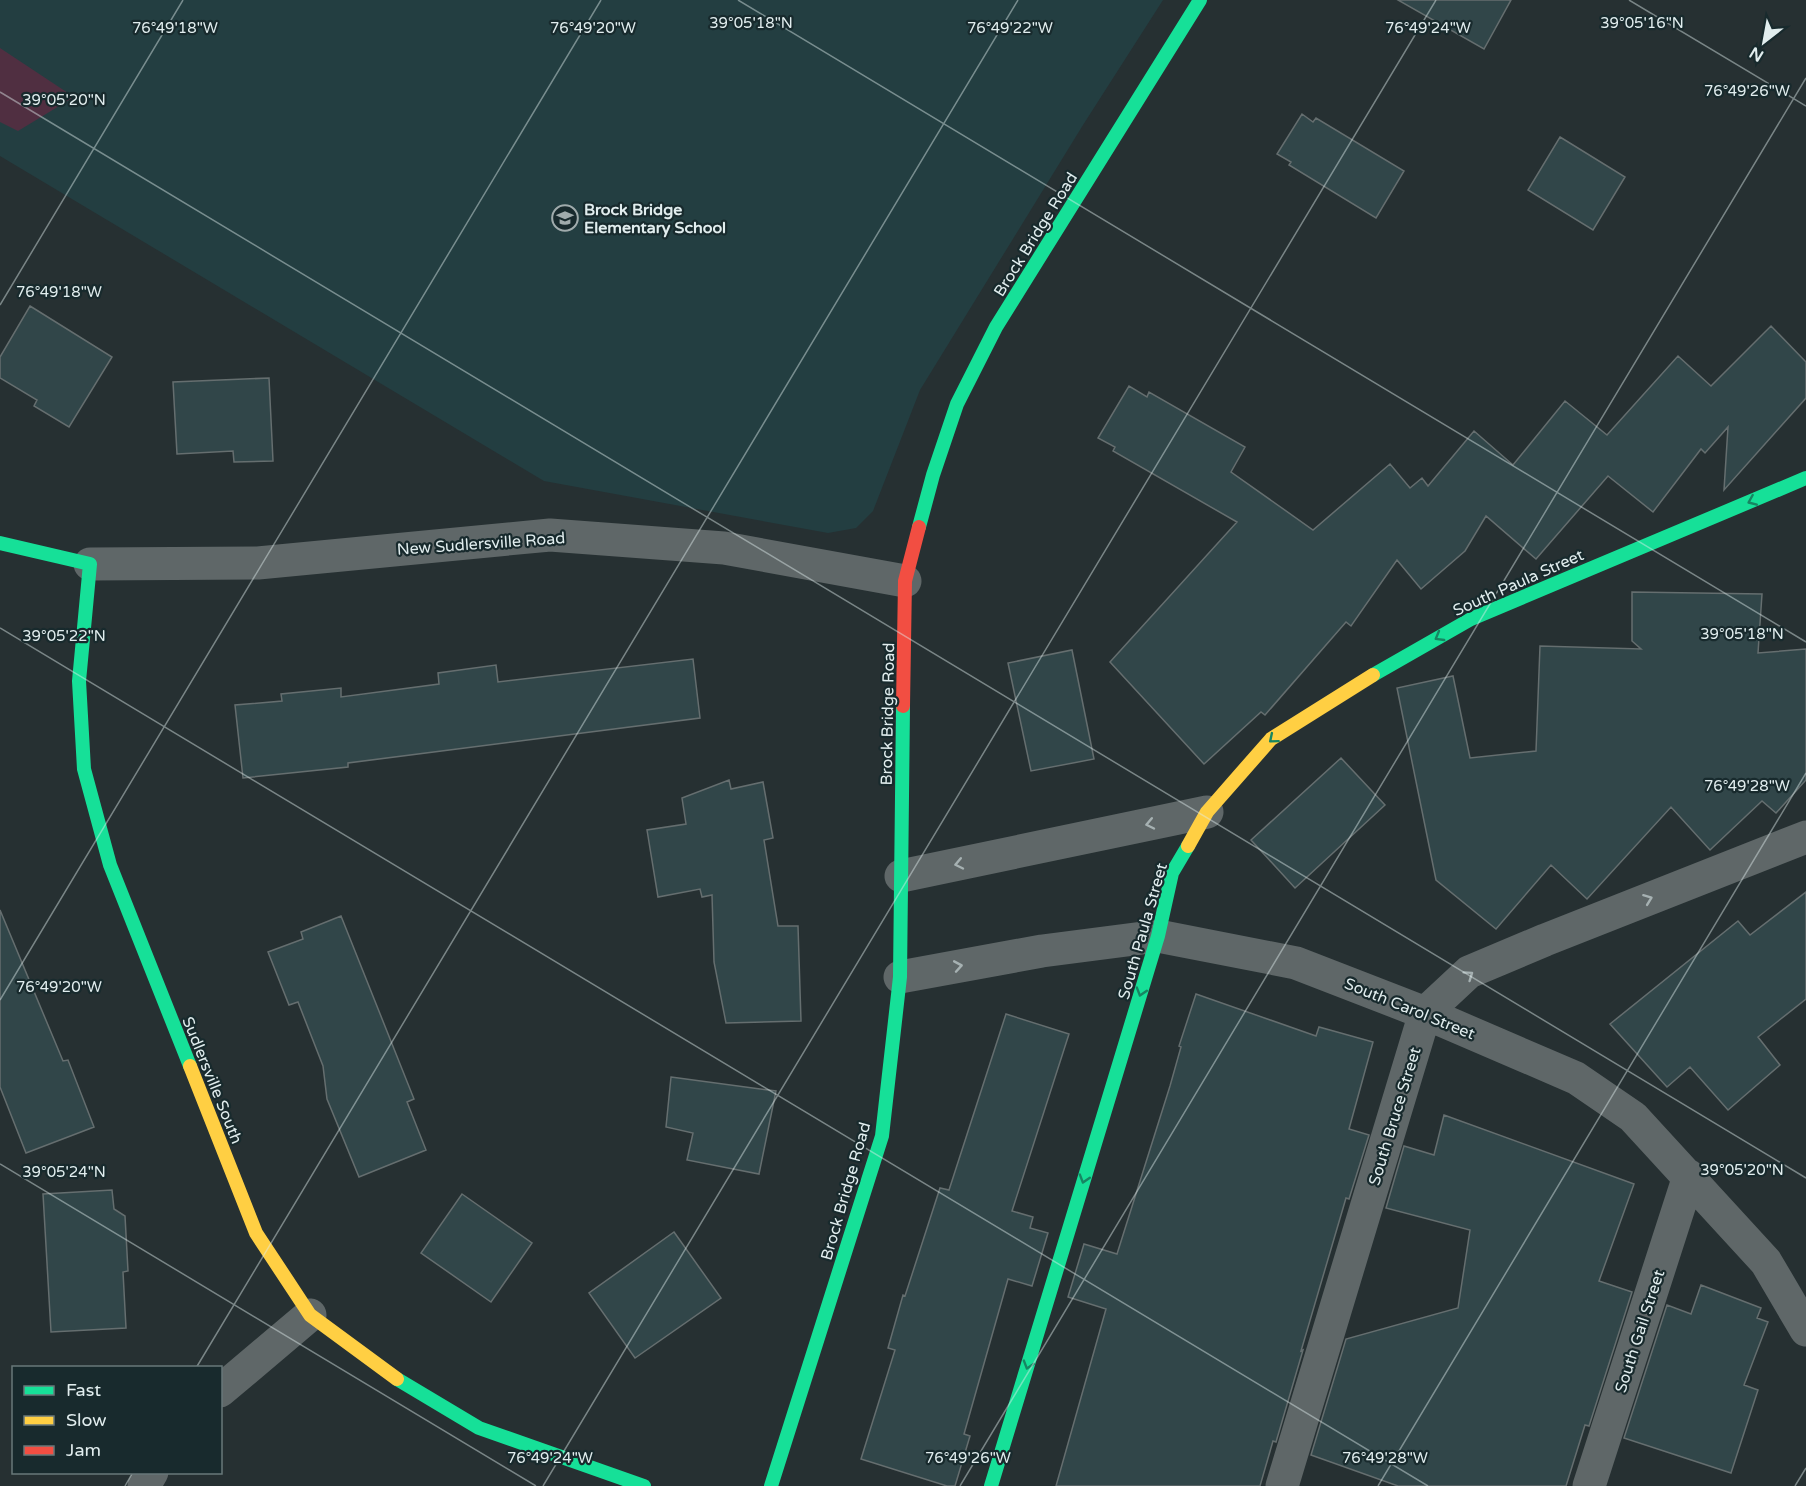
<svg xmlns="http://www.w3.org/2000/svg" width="1806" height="1486" font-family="'Varela Round',sans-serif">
	<rect width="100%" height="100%" fill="#263032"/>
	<!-- built -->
	<path fill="#233e41" d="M0,0H1163L1083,125L920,390L873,511L856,528L828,533L544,481L0,156Z"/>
	<!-- green -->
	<path fill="#502f41" d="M0,48L74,97L18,131L0,122Z"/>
	<!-- building -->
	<path fill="#314649" stroke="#656e6f" stroke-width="1.5" d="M1398,0H1511L1484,49Z
		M1302,114L1313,122L1316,118L1404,171L1376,218L1289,165L1291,162L1277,154Z
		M1560,137L1625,177L1593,230L1528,190Z
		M30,306L112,357L69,427L34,406L37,400L0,378V357Z
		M1771,326L1806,362V398L1724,490L1728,427L1705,453L1701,449L1653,512L1608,476L1536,559L1486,516L1465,551L1421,589L1397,560L1351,626L1346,622L1265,715L1261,712L1204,764L1110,662L1237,522L1113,451L1115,447L1098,438L1129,386L1147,397L1149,392L1245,447L1231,472L1313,530L1390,464L1410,488L1422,478L1428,486L1474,431L1513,465L1565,401L1607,435L1678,356L1711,386Z
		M269,378L273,461L234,462L233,451L177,454L173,382Z
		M1632,592L1762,594L1758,653L1806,649V780L1776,813L1762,801L1710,850L1671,807L1587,899L1551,865L1496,929L1436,880L1397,688L1453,676L1470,758L1536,751L1540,646L1641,649L1632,641Z
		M1072,650L1094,759L1031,771L1008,663Z
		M693,659L700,718L348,763V767L243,778L235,705L282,701L281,694L341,688V697L439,684L438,673L496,665L498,682Z
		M1341,758L1385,805L1295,888L1251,840Z
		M729,780L731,789L763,782L773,838L764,840L778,926H798L801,1021L726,1023L714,962L712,895L702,897L700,889L658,897L647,830L686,824L682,798Z
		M1806,892V999L1758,1037L1780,1065L1728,1110L1690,1067L1667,1087L1610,1024L1738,921L1750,935Z
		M0,910L63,1061L68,1060L94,1127L26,1153L0,1087Z
		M341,916L414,1099L407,1102L426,1150L359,1177L327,1099L323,1066L298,1002L289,1005L268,952L303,939L301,932Z
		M1196,994L1316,1036L1319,1027L1373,1042L1349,1129L1369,1135L1349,1199L1346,1198L1301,1351L1303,1350L1276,1442L1273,1441L1260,1486H1056L1106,1309L1068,1297L1084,1244L1117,1254L1170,1086L1181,1047L1179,1046Z
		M1006,1014L1069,1034L1012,1211L1033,1217L1030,1228L1048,1233L1032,1286L1008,1279L964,1434L970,1436L955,1486H947L861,1459L895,1350L888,1348L903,1295L905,1296L940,1188L949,1190Z
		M671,1077L776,1091L759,1174L687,1160L693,1133L666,1127Z
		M1444,1115L1634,1184L1599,1281L1632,1292L1589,1426L1585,1425L1566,1486H1398L1311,1455L1346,1339L1458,1308L1470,1230L1386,1208L1404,1146L1434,1155Z
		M112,1190L114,1209L125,1216L128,1271L123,1272L126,1328L51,1332L43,1194Z
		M462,1194L532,1243L491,1302L421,1253Z
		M674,1232L721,1298L635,1358L589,1293Z
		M1701,1285L1761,1308L1757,1318L1768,1322L1744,1385L1758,1390L1731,1473L1624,1438L1667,1305L1691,1314Z"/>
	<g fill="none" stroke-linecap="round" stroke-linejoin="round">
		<!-- street -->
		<path stroke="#5f6768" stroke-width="33" d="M90,564L258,563L550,535L724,548L905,581
			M901,876L1207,812
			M900,977L1042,951L1158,936L1296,963L1425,1013L1576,1078L1633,1117L1766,1262L1806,1330
			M220,1391L310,1315
			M144,1486L152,1472
			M1282,1486L1425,1013L1469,972L1545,940L1806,837
			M1589,1486L1689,1176"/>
		<!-- fast -->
		<path stroke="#16e098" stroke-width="14" d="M919,527L933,475L957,404L996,327L1200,0
			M0,543L90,564L79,681L84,769L110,865L190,1066
			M1373,675L1471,619L1806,478
			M397,1379L479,1428L644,1486
			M771,1486L882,1136L900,977L903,706
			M991,1486L1158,936L1172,873L1188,846"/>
		<!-- slow -->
		<path stroke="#ffcf43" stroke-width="14" d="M1188,846L1207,812L1271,739L1373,675
			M190,1066L256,1233L310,1315L397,1379"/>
		<!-- jam -->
		<path stroke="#f24e42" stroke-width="14" d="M903,706L905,581L919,527"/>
	</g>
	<!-- one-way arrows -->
	<defs><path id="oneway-chevron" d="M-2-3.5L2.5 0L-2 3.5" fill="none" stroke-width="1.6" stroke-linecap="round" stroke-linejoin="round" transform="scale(1.5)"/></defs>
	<g stroke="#178562">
		<use href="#oneway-chevron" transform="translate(1752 501) rotate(157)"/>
		<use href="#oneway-chevron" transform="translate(1439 637) rotate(150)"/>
		<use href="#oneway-chevron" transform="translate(1273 739) rotate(140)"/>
		<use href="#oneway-chevron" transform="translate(1141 992) rotate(107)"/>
		<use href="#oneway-chevron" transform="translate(1084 1179) rotate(107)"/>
		<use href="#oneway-chevron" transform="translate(1028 1365) rotate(107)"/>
	</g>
	<g stroke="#a6b1b2">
		<use href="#oneway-chevron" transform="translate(1150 824) rotate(168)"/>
		<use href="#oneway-chevron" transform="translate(959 864) rotate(168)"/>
		<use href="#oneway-chevron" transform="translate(1648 899) rotate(-21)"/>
		<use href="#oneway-chevron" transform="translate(958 966) rotate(-10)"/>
		<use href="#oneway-chevron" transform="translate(1469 975) rotate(-35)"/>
	</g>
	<!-- ticks -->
	<path fill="none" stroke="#e1edee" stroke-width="1.5" stroke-opacity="0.45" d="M738,0L1806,642M1629,0L1806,106M0,92L1806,1178M0,305L183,0M0,628L1428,1486M0,1000L601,0M0,1164L536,1486M196,1368L1018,0M125,1486L133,1472M543,1486L1436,0M960,1486L1806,78M1378,1486L1806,773M1795,1486L1806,1468"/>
	<!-- icons -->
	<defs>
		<g id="school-ring" transform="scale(1.35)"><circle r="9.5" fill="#182a2d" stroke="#a0abac" stroke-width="1.5"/><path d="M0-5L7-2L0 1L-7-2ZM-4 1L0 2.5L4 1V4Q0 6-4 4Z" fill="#a0abac"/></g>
	</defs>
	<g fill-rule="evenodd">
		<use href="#school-ring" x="565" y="218"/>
	</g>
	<g text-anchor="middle" stroke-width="4.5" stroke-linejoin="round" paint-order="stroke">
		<!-- poi labels -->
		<g font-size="16" font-weight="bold" fill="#e1edee" stroke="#182a2d" text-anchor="start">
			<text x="584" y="215">Brock Bridge<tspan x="584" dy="18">Elementary School</tspan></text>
		</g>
		<!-- street labels -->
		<g font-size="16" fill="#e1edee" stroke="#182a2d">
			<text transform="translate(1035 234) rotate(-58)" y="6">Brock Bridge Road</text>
			<text transform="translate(481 543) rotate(-4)" y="6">New Sudlersville Road</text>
			<text transform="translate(1518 582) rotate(-24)" y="6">South Paula Street</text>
			<text transform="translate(887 714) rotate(-89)" y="6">Brock Bridge Road</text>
			<text transform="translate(1142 931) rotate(-74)" y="6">South Paula Street</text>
			<text transform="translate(1410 1008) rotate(22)" y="6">South Carol Street</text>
			<text transform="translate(213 1080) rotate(68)" y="6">Sudlersville South</text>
			<text transform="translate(1394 1116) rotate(-73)" y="6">South Bruce Street</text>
			<text transform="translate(845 1191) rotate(-74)" y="6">Brock Bridge Road</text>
			<text transform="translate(1639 1331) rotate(-72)" y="6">South Gail Street</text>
		</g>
	</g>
	<g font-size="15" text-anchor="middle" fill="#e1edee" stroke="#182a2d" stroke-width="4.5" stroke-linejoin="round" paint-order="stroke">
		<text x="1642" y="28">39°05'16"N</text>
		<text x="751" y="28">39°05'18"N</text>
		<text x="175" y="33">76°49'18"W</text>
		<text x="593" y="33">76°49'20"W</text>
		<text x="1010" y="33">76°49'22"W</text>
		<text x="1428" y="33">76°49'24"W</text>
		<text x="1747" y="96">76°49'26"W</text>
		<text x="64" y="105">39°05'20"N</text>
		<text x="59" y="297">76°49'18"W</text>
		<text x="1742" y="639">39°05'18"N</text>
		<text x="64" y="641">39°05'22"N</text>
		<text x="1747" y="791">76°49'28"W</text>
		<text x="59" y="992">76°49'20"W</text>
		<text x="1742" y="1175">39°05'20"N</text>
		<text x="64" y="1177">39°05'24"N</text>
		<text x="550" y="1463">76°49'24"W</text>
		<text x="968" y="1463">76°49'26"W</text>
		<text x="1385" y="1463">76°49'28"W</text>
	</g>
	<!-- legend -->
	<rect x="12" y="1366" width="210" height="108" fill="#182a2d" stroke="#68787a" stroke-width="1.5"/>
	<rect x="24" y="1386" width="30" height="9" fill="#16e098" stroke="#68787a" stroke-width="1.5"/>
	<text x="66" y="1396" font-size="18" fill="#e1edee">Fast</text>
	<rect x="24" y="1416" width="30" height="9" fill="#ffcf43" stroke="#68787a" stroke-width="1.5"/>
	<text x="66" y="1426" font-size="18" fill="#e1edee">Slow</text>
	<rect x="24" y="1446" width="30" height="9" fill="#f24e42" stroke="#68787a" stroke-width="1.5"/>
	<text x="66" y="1456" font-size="18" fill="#e1edee">Jam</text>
	<!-- north arrow -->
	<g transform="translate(1764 42) rotate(211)" stroke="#182a2d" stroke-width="4.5" paint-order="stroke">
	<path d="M0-4.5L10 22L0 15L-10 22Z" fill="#e1edee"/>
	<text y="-9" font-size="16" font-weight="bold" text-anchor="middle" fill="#e1edee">N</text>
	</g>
</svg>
